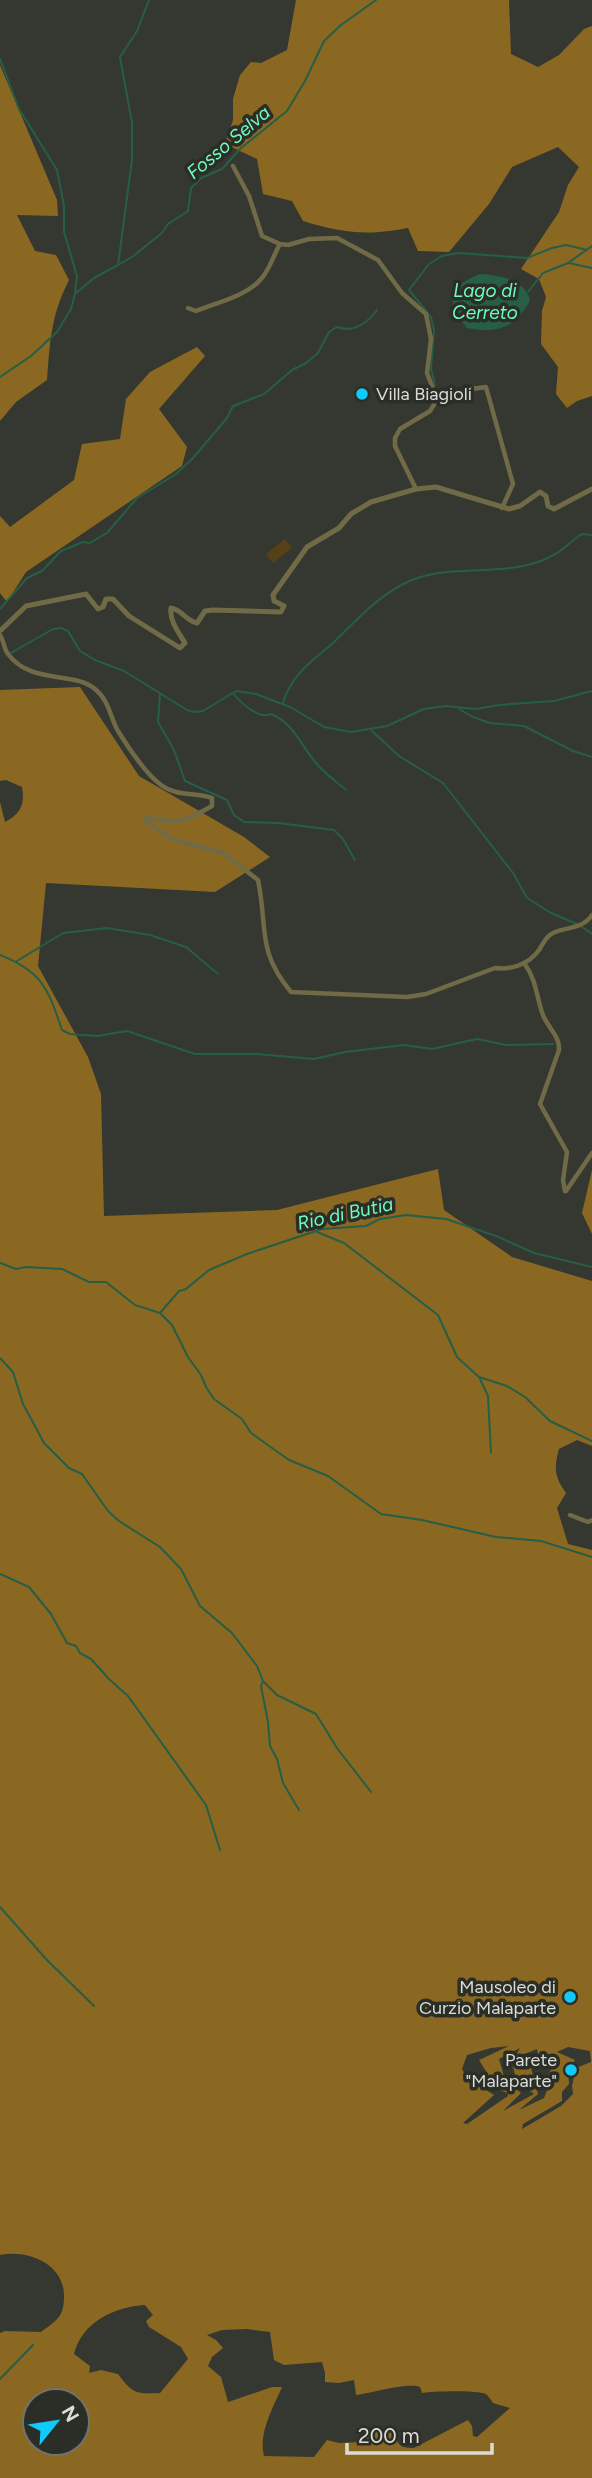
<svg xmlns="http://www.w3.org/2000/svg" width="592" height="2478" font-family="Figtree,sans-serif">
	<rect width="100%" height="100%" fill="#353830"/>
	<!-- green -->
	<path fill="#554017" d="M285,539L292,548L273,563L266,554Z"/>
	<!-- forest -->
	<path fill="#8a6822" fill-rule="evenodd" d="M296,0H509L511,54L538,67L559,55L584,29L592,26V396L577,401L567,408L556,394L558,367L541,344L542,311L546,297L539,279L521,269L559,212L568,185L579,167L558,147L512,167L489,204L449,252L418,251L408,228C367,236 343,233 303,221L292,201L263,194L257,159L225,144L233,120V99L240,75L251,62L261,63L287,50Z
		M0,65L57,200L58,216L17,215L35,251L56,255L69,280C51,315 50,341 47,380L16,402L0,421Z
		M197,347L205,356L159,409L187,447L182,466L26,572L7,602L0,593V516L10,527L74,480L82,444L120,439L126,399L150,372Z
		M80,687L139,776L244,837L270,857L215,892L46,883L38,966L88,1057L101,1094L104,1216L277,1210L438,1169L444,1210L512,1257L592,1281V1446L577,1440L559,1449C554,1467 554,1477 566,1493L557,1508L568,1544L592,1550V2478H0V2333L5,2331L41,2332C46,2328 54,2323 58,2318C63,2313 64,2304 64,2297C65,2264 28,2249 0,2255V802L5,822C21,813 25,805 22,787L6,780L0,781V690ZM509,2046L479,2060L487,2073L489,2085L507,2093L508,2096L467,2124L463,2123L494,2095L467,2078L462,2069L467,2055L491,2048ZM568,2047L590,2051L591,2062L576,2068L572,2086L573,2094L561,2106L522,2129L523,2124L562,2101V2092L569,2084L568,2071L575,2060L557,2052ZM520,2048L512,2062L516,2079L534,2094L503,2111L521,2093L505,2080L499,2059ZM537,2049L539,2059L552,2068L545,2080L548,2088L544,2098L519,2110L538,2094L530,2064L522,2055ZM145,2305L153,2315L146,2321L149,2327L181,2347L188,2359L160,2393C136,2394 133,2394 118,2374L101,2370L89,2373L90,2366L74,2354C82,2322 114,2307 145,2305ZM247,2329L270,2332L274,2360L284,2365L322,2362L325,2373V2382L339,2383L354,2380L356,2395C371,2393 408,2382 420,2387L422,2393C432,2391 477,2390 486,2394C489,2397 490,2399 493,2403L510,2408L477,2437L473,2436L472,2426L468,2420L414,2448C399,2448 399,2445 393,2433L375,2431L363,2433L361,2442L339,2443L327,2440L314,2457L264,2456C258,2433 273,2408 282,2387H272L228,2402L221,2377L208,2366L212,2357L223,2348L216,2340L207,2335L222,2330ZM35,2401H77V2443H35Z
		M592,1170V1234L582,1213Z"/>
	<!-- water -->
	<path fill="#265e46" d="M480,274C499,275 524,279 530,300C516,328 497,334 467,328C445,300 447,287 480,274Z"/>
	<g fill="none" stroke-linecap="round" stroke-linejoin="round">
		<!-- stream -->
		<path stroke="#265e46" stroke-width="2" d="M0,59L19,109L57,170L64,206V232L77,276L75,294L71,309L57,332L31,356L0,377
			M569,263L592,268
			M118,265L132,257L162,233L168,224L188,211L191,188L201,178L222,169L241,148L287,111L305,81L324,41L341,25L376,0
			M528,292L543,273L568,263L592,246
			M76,293L94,278L118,265L132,160V123L120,57L137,31L149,0
			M435,385L431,369L434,330L431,317L409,290L429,264L442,256L458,253L527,258L552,248L566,245L587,250
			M0,609L27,578L42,571L61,551L83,542L90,543L107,533L137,498L176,474L193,458L227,418L233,406L264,394L292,370L306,363L318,353L329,332L337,327C353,333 367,323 377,310
			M11,653L53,629L61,628L68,631L80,651L95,660L124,671L187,710L194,712L203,711L236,691L256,694L290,707L324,727L351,732L387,726L424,709L446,706L476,709L499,705L554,701L592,691
			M233,693C241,703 259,720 271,714C294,723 301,746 316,763C325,774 336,781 346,790
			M160,694L158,722L174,750L185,781L227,800L234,815L244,822L278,823L334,830L343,839L355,860
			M283,703C291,675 312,661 333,643C357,620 380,593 412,580C453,564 497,576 538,562C560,555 565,545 582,534L592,535
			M459,709L473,717L490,723L524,726L573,751L592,757
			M372,731L399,756L443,783L513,873L527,898L551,913L577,924
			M582,927L592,934
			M0,955C43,972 48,989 62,1030L70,1034L97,1036L127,1031L195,1054H256L314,1059L345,1052L404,1045L432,1049L477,1039L506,1045L553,1044
			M17,961L63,933L107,928L150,935L186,947L218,974
			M317,1232L344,1243L438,1315L457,1357L479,1377L507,1386L525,1397L550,1421L592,1441
			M0,1263L16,1269L26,1267L62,1269L89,1282H106L135,1305L160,1313L172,1325L188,1357L201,1375L206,1387L214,1399L242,1419L251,1433L289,1460L328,1476L381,1514L422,1520L496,1537L541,1541L592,1557
			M160,1313L179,1291L186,1289L209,1270L247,1254L322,1229L366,1226L380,1219L406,1215L446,1219L496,1236L534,1253L592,1267
			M0,1358L13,1372L23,1404L44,1443L69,1468L82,1474L108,1511L119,1521L160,1547L181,1569L200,1606L232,1633L257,1666L263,1681L261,1686L268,1722L270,1746L277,1759L283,1783L299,1810
			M480,1379L488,1396L491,1453
			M0,1574L29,1587L51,1614L67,1643L76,1646L80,1653L91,1659L109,1679L128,1696L206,1805L220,1850
			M264,1682L277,1695L316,1714L337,1748L371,1792
			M0,1907L46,1959L94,2006
			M0,2379L33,2345"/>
		<!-- minor -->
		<path stroke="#706b46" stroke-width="4.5" d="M233,166L249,196L262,236L280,244L288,245L309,239L337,238L378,260L402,293L426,314L431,339L427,373L435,394V403L430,411L400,429L395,438V446L416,489
			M188,308L196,311C216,303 247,296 261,279C270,269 273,256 280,244
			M435,394L486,387L513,484L502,508
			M0,635C5,642 3,648 8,654C31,685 74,671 95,689C109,700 110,717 118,731C128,747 146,774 161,785C177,797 195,792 212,798V806C188,820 177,825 149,818H146L145,821L172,839L223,853L258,880C268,927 256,950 291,992L407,997L426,994L495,968C512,970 529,964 539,950C543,944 546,936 553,933C567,926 582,930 592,915
			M524,963C537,980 536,997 543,1015C548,1028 560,1036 559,1050L540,1104L567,1152L563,1180L565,1191
			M566,1191L592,1153
			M570,1515L588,1522L592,1520"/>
		<!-- tertiary -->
		<path stroke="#706b46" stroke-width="5" d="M0,631L26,606L86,594L98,609L103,607L106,599H113L129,616L180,648L185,643C179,633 169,620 171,608C181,609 186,621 197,623L205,611L213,610L281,612L284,606L274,601L273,595L307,547L339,528L351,514L371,502L416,489L436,487L509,509L520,506L540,492L546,496L548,506L554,509L592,489"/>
	</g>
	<!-- markers -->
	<g fill="#0fcafa" stroke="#2b2e26" stroke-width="2.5">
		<circle cx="362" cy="394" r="7"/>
		<circle cx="570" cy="1997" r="7"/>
		<circle cx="571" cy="2070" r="7"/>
	</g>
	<g text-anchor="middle" stroke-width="7" stroke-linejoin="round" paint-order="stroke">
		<!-- poi labels -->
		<g font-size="18" fill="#dbdcd7" stroke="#2b2e26" text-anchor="end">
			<text x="376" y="400" text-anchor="start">Villa Biagioli</text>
			<text x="556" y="1993">Mausoleo di<tspan x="556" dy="21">Curzio Malaparte</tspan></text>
			<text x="557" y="2066">Parete<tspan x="557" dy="21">"Malaparte"</tspan></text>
		</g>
		<!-- water labels -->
		<g font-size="19" font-style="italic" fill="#6ffcc0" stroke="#2b2e26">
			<text transform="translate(228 142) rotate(-40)" y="7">Fosso Selva</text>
			<text x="485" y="297">Lago di<tspan x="485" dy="22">Cerreto</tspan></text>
			<text transform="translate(345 1213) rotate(-12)" y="7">Rio di Butia</text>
		</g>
	</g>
	<!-- north arrow -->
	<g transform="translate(56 2422) rotate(60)"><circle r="33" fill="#2b2e26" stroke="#71746d" stroke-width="2"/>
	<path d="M0-5L12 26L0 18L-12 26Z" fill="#0fcafa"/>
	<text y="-10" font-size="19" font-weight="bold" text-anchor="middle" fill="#dbdcd7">N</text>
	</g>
	<!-- scale -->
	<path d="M347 2443v10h145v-10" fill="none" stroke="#dbdcd7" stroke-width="3.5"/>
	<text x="358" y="2443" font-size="21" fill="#dbdcd7" stroke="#2b2e26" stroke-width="5" paint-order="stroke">200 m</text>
</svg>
